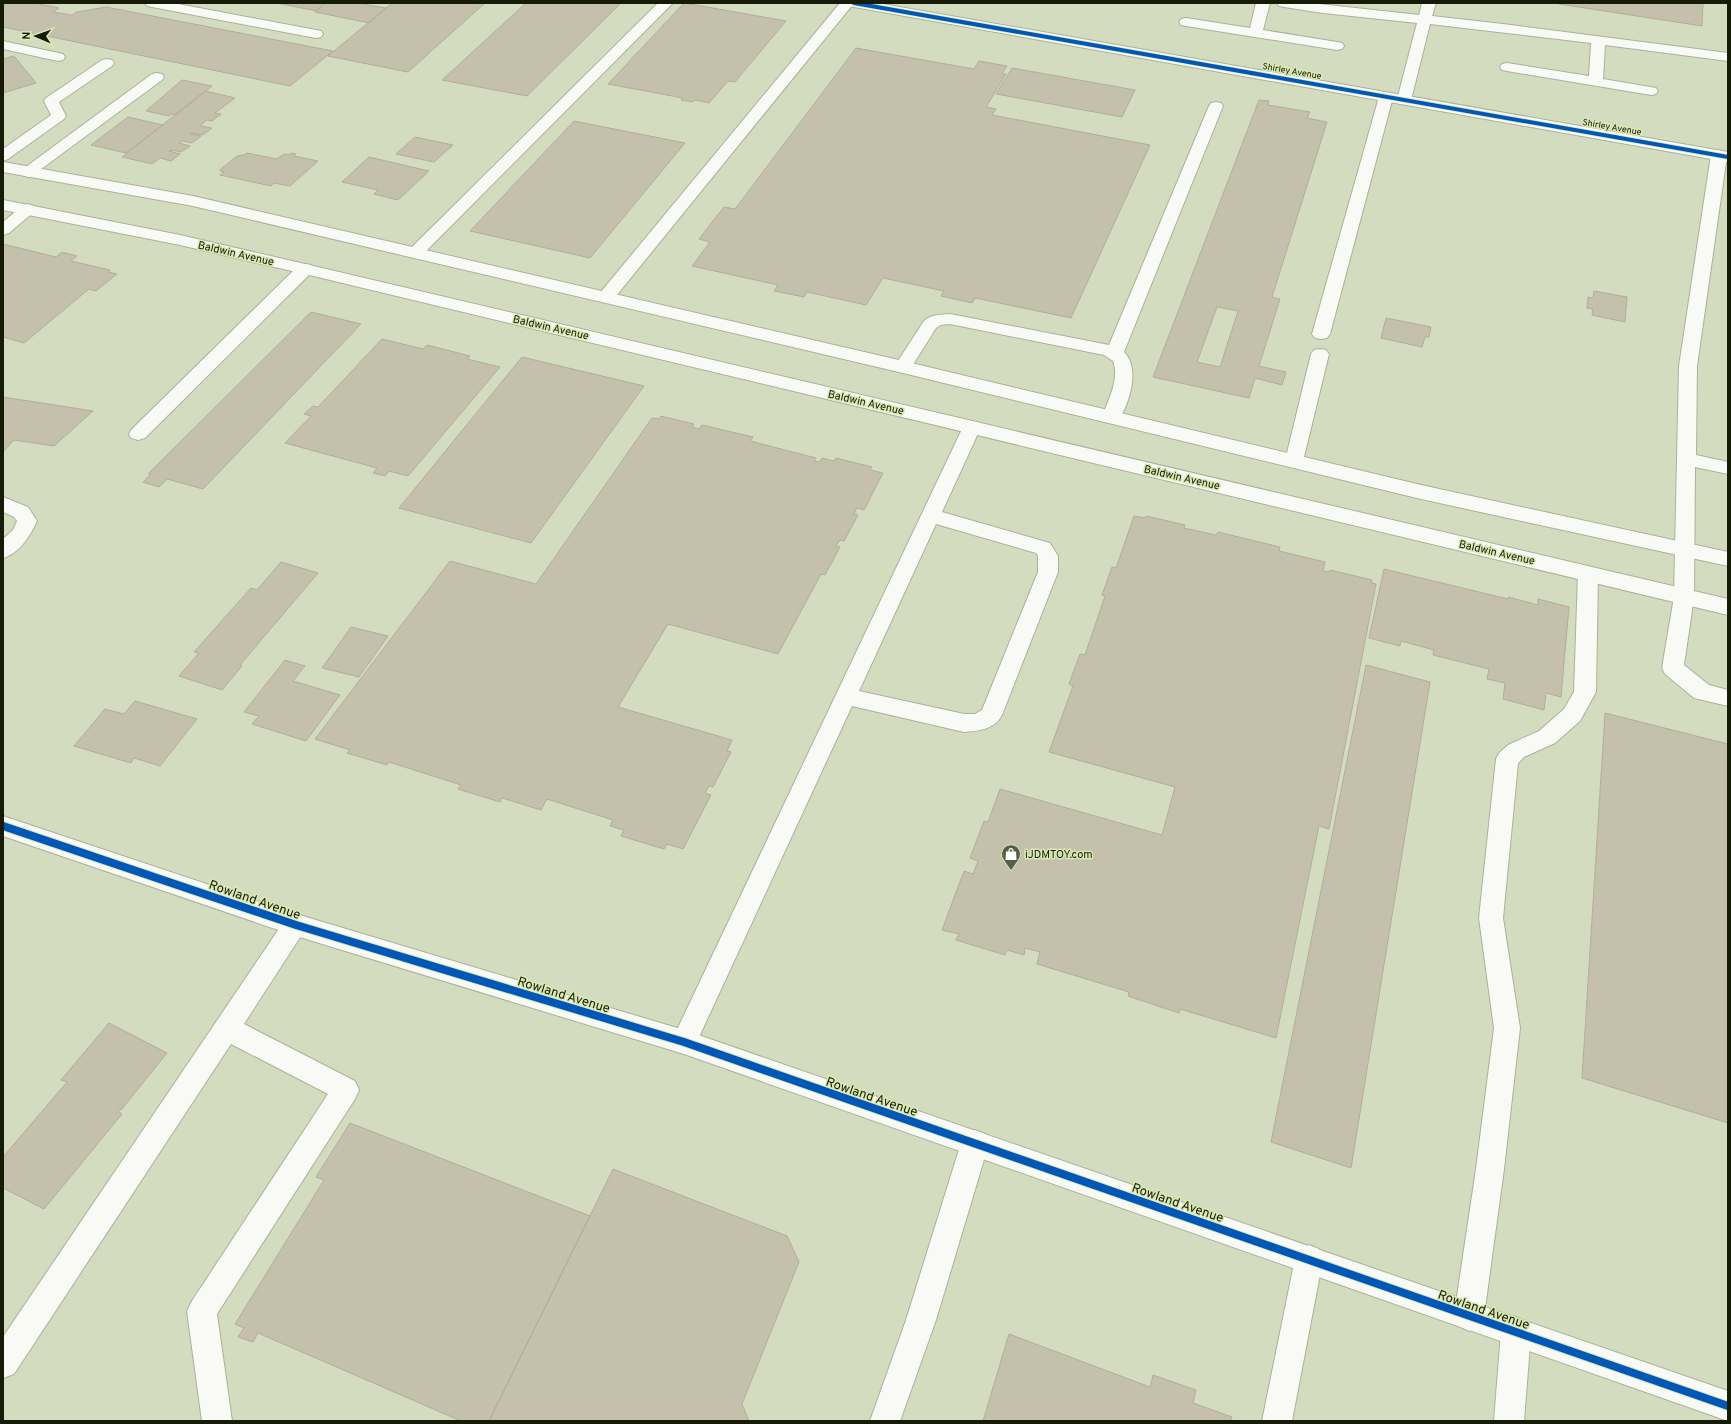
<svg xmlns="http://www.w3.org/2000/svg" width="1731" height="1424" font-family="Overpass,sans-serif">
	<rect width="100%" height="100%" fill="#d4dcbf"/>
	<!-- building -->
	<path fill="#c5c0ac" stroke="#b2ad99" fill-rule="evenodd" d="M3,3H34L59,8L53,12L72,15L77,12L106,7L333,51L290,86L3,27Z
		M276,3H325L317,11Z
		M325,3H357L386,8L369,23L315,12Z
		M392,3H485L408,72L328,56Z
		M526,3H621L527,96L442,80Z
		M684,3L786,21L735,82L728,81L709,103L695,100L693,102L681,100L683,98L608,84Z
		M1559,3H1703L1702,26L1559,4Z
		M856,48L974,69L979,61L1007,66L1002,74H1006L986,107L996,109L992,115L1150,145L1071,318L975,298L972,303L941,296L944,291L883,278L866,305L807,292L804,297L774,291L778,285L692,266L710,242L699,239L720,212L724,207L735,209Z
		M14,56L36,83L3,93V59Z
		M1012,68L1135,90L1122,117L996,94Z
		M182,80L212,86L176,115L171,114L169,116L146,111Z
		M205,91L235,98L215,113L221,114L212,121L207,120L200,126L212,128L203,135L192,133L190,134L201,136L192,143L182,141L179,143L190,146L181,152L171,150L169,151L180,154L171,161L160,158L152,164L122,157Z
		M1259,100L1269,101L1268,105L1310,112L1307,118L1327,122L1272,297L1280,299L1259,366L1286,372L1282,385L1255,378L1249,398L1153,377ZM1217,307L1238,311L1220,367L1197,362Z
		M128,117L163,125L126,153L91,145Z
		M574,121L685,143L590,258L470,231Z
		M415,137L453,145L434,162L396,154Z
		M247,153L277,159L284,154L289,155L291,153L296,154L294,156L318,161L290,186L274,183L271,186L220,175L224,172L220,171L221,169L237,156L244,155Z
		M369,157L429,171L398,200L374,194L378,190L342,182Z
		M3,244L56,257L62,252L77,256L71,261L110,270L108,272L117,274L96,291L89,289L24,343L3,337Z
		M1594,291L1627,297L1625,322L1592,315L1593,309L1587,308L1588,297L1593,298Z
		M311,312L361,324L203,489L167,479L159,487L143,482L151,474H148Z
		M1386,318L1431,327L1429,337H1425L1422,347L1381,338Z
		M382,339L423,349L427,345L470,356L467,359L500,367L408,476L389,471L385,476L373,473L377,468L285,443L311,416L304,414L313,406L318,407Z
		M522,357L644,386L531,543L399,508Z
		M3,397L93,411L54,446L14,440L3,452Z
		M661,416L694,424L692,427L699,429L702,425L753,437L750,441L816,458L814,461L819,462L822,458L834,461L836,458L872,467L870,470L883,473L864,510L857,508L854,514L858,515L844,541L840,540L836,546L840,547L825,575L821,574L778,654L668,624L618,707L732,740L727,751L731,752L713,787L709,786L705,793L711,795L683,849L667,844L664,849L621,836L624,830L610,826L613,820L547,799L541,810L502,798L500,802L458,789L461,785L389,762L387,765L347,753L350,750L315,739L450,561L536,584L652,418L659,419Z
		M1134,516L1145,518L1146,516L1185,525L1184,528L1216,535L1218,532L1280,547L1279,551L1325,562L1323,571L1329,572L1330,570L1372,580L1371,583L1376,584L1329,829L1319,826L1276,1038L1180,1009L1179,1013L1128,996L1129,992L1037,964L1040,952L1025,948L1024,955L1007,950L1005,955L956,940L959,934L942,930L964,871L973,874L978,861L970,858L984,821L988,822L1000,789L1162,835L1175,787L1049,752L1073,686L1069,684L1080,654L1085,655L1105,596L1102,595L1112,567L1116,568Z
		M281,562L318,573L240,665L242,666L222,690L179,676L199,653L194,652L251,588L257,590Z
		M1384,569L1508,599V597L1538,605V599L1569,607L1561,697L1546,693L1544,710L1503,699L1505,683L1487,679L1489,669L1433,655L1434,650L1401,641L1400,646L1369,638Z
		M351,627L388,636L359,677L322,668Z
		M285,660L305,666L293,681L340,695L306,741L252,724L259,716L244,712Z
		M1366,665L1430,682L1351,1168L1271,1142Z
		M135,701L197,719L160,766L134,758L131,763L74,746L105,709L124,714Z
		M1605,713L1728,744V1123L1582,1078Z
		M109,1023L167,1053L121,1110L119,1109L118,1111L122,1114L44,1209L3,1188V1157L67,1082L61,1080Z
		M350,1123L590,1216L489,1421H461L258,1333L253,1342L238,1337L244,1328L235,1324L324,1180L316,1177Z
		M613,1169L787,1236L799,1262L742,1404L749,1421H489Z
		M1009,1334L1150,1387L1153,1375L1196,1390L1193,1403L1232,1417L1231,1421H983Z"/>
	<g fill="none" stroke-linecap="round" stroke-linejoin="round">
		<!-- service casing -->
		<g stroke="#abb19a" stroke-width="2">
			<path id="service" d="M145,3H173L316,30L321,31L323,34L321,37L316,38L152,7L147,6Z
				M658,3H673L421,256L415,258L409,256L407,253L409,250Z
				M840,3H854L612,301L606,302L600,301L598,297L600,293Z
				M1256,3H1270L1263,30L1337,42L1342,43L1344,46L1342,49L1337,50L1186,26L1181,25L1179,22L1181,19L1186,18L1250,28Z
				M1277,3H1310L1419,15L1422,3H1436L1432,16L1503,24L1728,53V61L1605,45L1603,79L1656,88L1658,91L1656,94L1651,95L1507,71L1502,70L1500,67L1502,64L1507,63L1589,76L1591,43L1430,24L1411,100L1409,103L1404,104L1399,103L1397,100L1417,23L1323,13L1284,7L1279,6Z
				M3,41L63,54L65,57L63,60L58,61L3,49Z
				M107,59L112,60L114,63L112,66L59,102L66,116L64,119L8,159L3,161V149L51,115L44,101L46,98L102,60Z
				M157,73L162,74L164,77L162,80L33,175L28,177L23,175L20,172L23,169L152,74Z
				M1386,93L1391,94L1393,97L1330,334L1327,338L1321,339L1315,338L1312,334L1379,97L1381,94Z
				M1216,102L1221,103L1223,106L1124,352C1141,369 1129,404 1118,421L1111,423L1104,421L1102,417C1108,400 1120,379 1113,361L1104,355L950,324L941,325L936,328L909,371L903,373L897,371L894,367L924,321C932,314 940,315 950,314L1109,345L1209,106L1211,103Z
				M1719,150L1724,152L1727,155L1697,366L1696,455L1728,462V474L1695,467L1694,597L1684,665L1709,685L1728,690V706L1694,698L1665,674L1662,668L1674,597L1679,366L1711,155L1714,152Z
				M28,204L34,206L36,209L34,212L9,233L3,235V222L22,206Z
				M305,264L311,265L313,269L311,273L145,438L138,440L131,438L129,434L131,430L299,265Z
				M1320,349L1326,350L1329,354L1303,461L1301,465L1294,467L1287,465L1285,461L1311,354L1314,350Z
				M972,421L979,423L981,427L942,512L1050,543L1058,556V572L1002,715C995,729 979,731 964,732L852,706L693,1050L684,1054L675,1050L671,1042L675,1034L963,427L965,423ZM936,524L1036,553L1038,556V572L982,710L975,714H964L859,691Z
				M3,497L28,507L37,521C30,536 20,553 3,558V539L13,530L17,521L14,517L3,512Z
				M1588,567L1595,569L1598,574L1596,692L1580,721L1555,743L1524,757L1518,763L1503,918L1520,1028L1504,1169L1484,1316L1479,1326L1469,1331L1459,1326L1454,1316L1476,1169L1494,1028L1479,918L1496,759L1499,753L1508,745L1539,731L1564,709L1574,692L1578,574L1581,569Z
				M296,914L305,917L308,925L244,1024L355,1081L359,1090L355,1099L217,1314L232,1421H202L187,1311L192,1301L328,1094L231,1044L14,1374L3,1378V1337L287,917Z
				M975,1130L985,1134L989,1143L936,1320L900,1421H870L906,1320L961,1143L965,1134Z
				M1309,1245L1319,1249L1323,1259L1292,1421H1262L1295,1259L1299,1249Z
				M1516,1317L1526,1322L1531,1332L1524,1421H1494L1501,1332L1506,1322Z"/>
		</g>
		<!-- minor casing -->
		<g stroke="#abb19a" stroke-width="2">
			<path id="minor" d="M847,3H877L1728,152V162L854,7L849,6Z
				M3,816L296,914L684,1030L1728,1391V1421L684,1054L296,936L3,836Z"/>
		</g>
		<!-- secondary casing -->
		<g stroke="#abb19a" stroke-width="2">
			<path id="secondary" d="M3,162L193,196L903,361L1421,485L1728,552V566L1421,499L903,373L193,206L3,172Z
				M3,200L180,235L305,264L1728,599V615L305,274L180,245L3,210Z"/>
		</g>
		<!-- service -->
		<use href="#service" fill="#f9faf5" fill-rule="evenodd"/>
		<!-- minor -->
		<use href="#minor" fill="#f9faf5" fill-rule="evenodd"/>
		<!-- secondary -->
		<use href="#secondary" fill="#f9faf5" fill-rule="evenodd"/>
		<!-- cycleway-far1 casing -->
		<g stroke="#dae8b3" stroke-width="5.5">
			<path id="cycleway-far1" d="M854,3L1728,157"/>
		</g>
		<!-- cycleway casing -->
		<g stroke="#dae8b3" stroke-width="10">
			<path id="cycleway" d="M3,826L296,925L684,1042L1728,1406"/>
		</g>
		<!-- cycleway-far1 -->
		<use href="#cycleway-far1" stroke="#0057b8" stroke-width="4"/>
		<!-- cycleway -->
		<use href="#cycleway" stroke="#0057b8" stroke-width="8"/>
	</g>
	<!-- icons -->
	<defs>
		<g id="shop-pin" transform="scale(1)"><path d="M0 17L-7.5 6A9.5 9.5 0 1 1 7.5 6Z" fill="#585f47" stroke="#dae8b3"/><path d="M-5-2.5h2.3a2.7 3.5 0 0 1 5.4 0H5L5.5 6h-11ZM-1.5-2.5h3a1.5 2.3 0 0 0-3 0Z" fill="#fff"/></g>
	</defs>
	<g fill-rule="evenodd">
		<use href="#shop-pin" x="1011" y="854"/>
	</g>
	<g text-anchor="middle" stroke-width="3" stroke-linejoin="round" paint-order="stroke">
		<!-- far-street labels -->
		<g font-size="9" fill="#161b07" stroke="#dae8b3">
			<text transform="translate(1292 71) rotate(10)" y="3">Shirley Avenue</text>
			<text transform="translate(1612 127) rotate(10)" y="3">Shirley Avenue</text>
		</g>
		<!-- street labels -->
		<g font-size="11" fill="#161b07" stroke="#dae8b3">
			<text transform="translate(236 253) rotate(13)" y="4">Baldwin Avenue</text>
			<text transform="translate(551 327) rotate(13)" y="4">Baldwin Avenue</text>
			<text transform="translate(866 402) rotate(13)" y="4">Baldwin Avenue</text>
			<text transform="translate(1182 477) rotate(13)" y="4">Baldwin Avenue</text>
			<text transform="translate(1497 552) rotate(13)" y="4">Baldwin Avenue</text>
		</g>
		<!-- poi labels -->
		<g font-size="11" fill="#161b07" stroke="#dae8b3" text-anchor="start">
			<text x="1025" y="858">iJDMTOY.com</text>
		</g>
		<!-- near-street labels -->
		<g font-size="13" fill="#161b07" stroke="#dae8b3">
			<text transform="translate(255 899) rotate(19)" y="5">Rowland Avenue</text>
			<text transform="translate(564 994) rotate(17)" y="5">Rowland Avenue</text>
			<text transform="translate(872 1096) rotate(19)" y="5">Rowland Avenue</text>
			<text transform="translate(1178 1202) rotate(19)" y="5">Rowland Avenue</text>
			<text transform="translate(1484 1309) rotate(19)" y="5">Rowland Avenue</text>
		</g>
	</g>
	<!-- border -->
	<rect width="1731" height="1424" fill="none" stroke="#161b07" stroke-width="8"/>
	<!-- north arrow -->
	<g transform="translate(36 36) rotate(272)" stroke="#dae8b3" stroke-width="3" paint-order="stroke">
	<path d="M0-3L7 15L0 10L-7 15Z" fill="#161b07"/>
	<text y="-6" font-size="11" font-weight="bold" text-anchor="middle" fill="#161b07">N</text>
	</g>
</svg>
